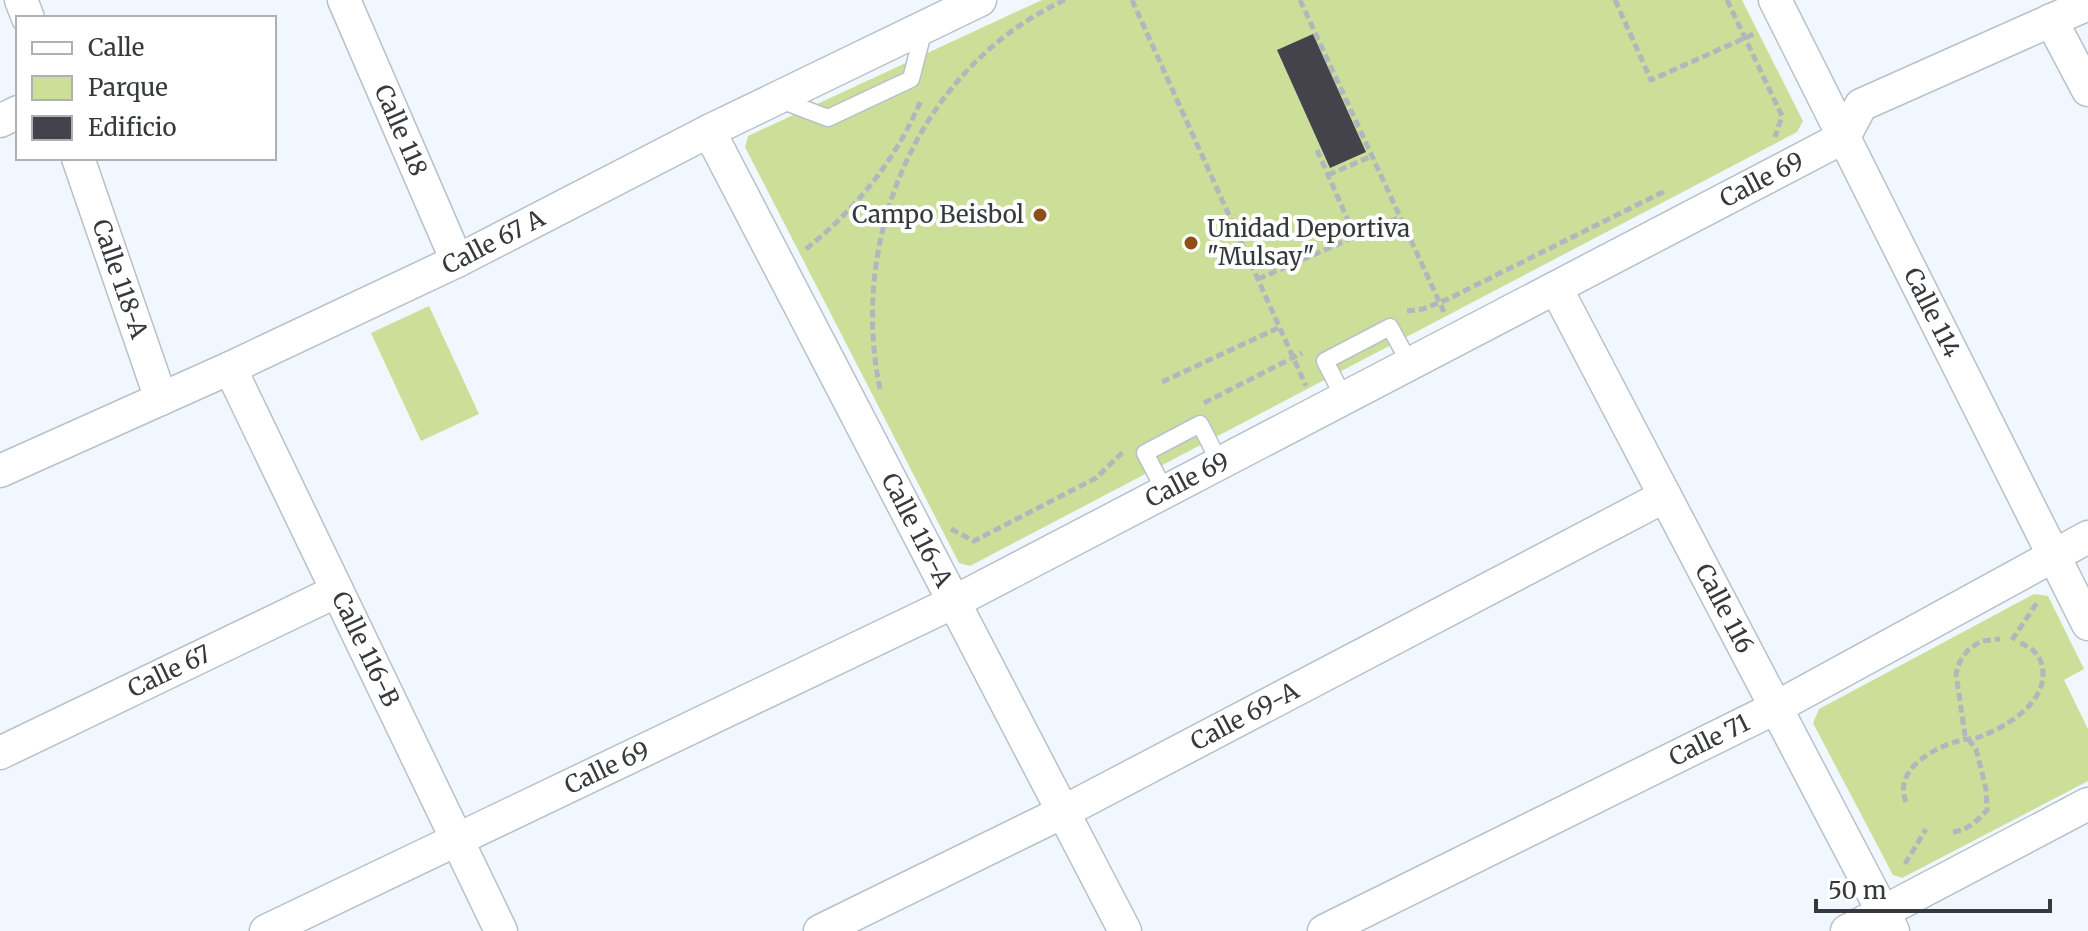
<svg xmlns="http://www.w3.org/2000/svg" width="2088" height="931" font-family="Merriweather,serif">
	<rect width="100%" height="100%" fill="#f0f7fe"/>
	<!-- green -->
	<path fill="#cbdf99" d="M1042,0H1742L1803,121L1797,132L970,566L959,563L745,147L748,136Z
		M429,306L479,414L421,441L371,333Z
		M2034,594L2048,596L2084,669L2064,680L2088,729V781L1902,878L1893,875L1813,723L1819,709Z"/>
	<!-- building -->
	<path fill="#44434c" d="M1313,34L1366,152L1330,168L1277,50Z"/>
	<g fill="none" stroke-linecap="round" stroke-linejoin="round">
		<!-- service casing -->
		<g stroke="#b8c1c9" stroke-width="19">
			<path id="service" d="M778,99L828,118L911,79L924,29
				M1344,398L1325,361L1390,327L1410,364
				M1165,491L1145,453L1200,424L1220,463"/>
		</g>
		<!-- minor casing -->
		<g stroke="#b8c1c9" stroke-width="35">
			<g id="minor">
				<path d="M21,0L28,18"/>
				<path id="s1" d="M344,0L457,261"/>
				<path id="s2" d="M1775,0L2088,624"/>
				<path d="M2051,20L2088,90"/>
				<path d="M0,121L18,112"/>
				<path id="s3" d="M709,131L1125,931"/>
				<path id="s4" d="M78,158L161,399"/>
				<path id="s5" d="M1556,288L1893,931"/>
				<path id="s6" d="M230,368L501,931"/>
				<path id="s7" d="M0,471L230,368L457,261L709,131L980,0"/>
				<path id="s8" d="M0,753L337,591"/>
				<path id="s9" d="M266,931L954,602L1844,137L1861,105L2088,4"/>
				<path id="s10" d="M820,931L1063,812L1665,496"/>
				<path id="s11" d="M1324,931L1775,708L2088,537"/>
				<path d="M1847,931L2088,804"/>
			</g>
		</g>
		<!-- path -->
		<path stroke="#b1b7bd" stroke-width="5" stroke-dasharray="8 4" stroke-linecap="butt" d="M1132,0L1306,386
			M1300,0L1444,312
			M1615,0L1651,80L1756,33
			M1727,0L1782,116L1775,137
			M1317,150L1355,236
			M1328,175L1372,156
			M806,249C856,209 896,160 921,100
			M1258,279L1400,217
			M1407,311L1423,309L1448,299L1665,191
			M1162,382L1280,327
			M880,389C848,236 920,66 1065,0
			M1204,403L1302,353
			M951,529L974,541L1096,478L1124,451
			M2012,640L2038,601
			M1906,802C1893,770 1932,749 1958,741C1966,739 1975,739 1982,736C2007,726 2044,704 2043,673C2042,655 2033,648 2018,642
			M1953,832C1968,830 1977,821 1987,810L1986,789L1976,749L1965,735L1956,674L1960,661L1968,650L1981,641L2000,639
			M1905,864L1926,829"/>
		<!-- service -->
		<use href="#service" stroke="#fff" stroke-width="16"/>
		<!-- minor -->
		<use href="#minor" stroke="#fff" stroke-width="32"/>
	</g>
	<!-- markers -->
	<g fill="#8e4e18" stroke="#fff" stroke-width="3">
		<circle cx="1040" cy="215" r="8"/>
		<circle cx="1191" cy="243" r="8"/>
	</g>
	<g text-anchor="middle" stroke-width="8" stroke-linejoin="round" paint-order="stroke">
		<!-- street labels -->
		<g font-size="24" fill="#363a3d" stroke="#fff">
			<text dy="8" stroke="none"><textPath href="#s1" startOffset="142">Calle 118</textPath></text>
			<text dy="8" stroke="none"><textPath href="#s9" startOffset="1674">Calle 69</textPath></text>
			<text dy="8" stroke="none"><textPath href="#s7" startOffset="544">Calle 67 A</textPath></text>
			<text dy="8" stroke="none"><textPath href="#s4" startOffset="128">Calle 118-A</textPath></text>
			<text dy="8" stroke="none"><textPath href="#s2" startOffset="350">Calle 114</textPath></text>
			<text dy="8" stroke="none"><textPath href="#s9" startOffset="1026">Calle 69</textPath></text>
			<text dy="8" stroke="none"><textPath href="#s3" startOffset="450">Calle 116-A</textPath></text>
			<text dy="8" stroke="none"><textPath href="#s5" startOffset="362">Calle 116</textPath></text>
			<text dy="8" stroke="none"><textPath href="#s6" startOffset="312">Calle 116-B</textPath></text>
			<text dy="8" stroke="none"><textPath href="#s8" startOffset="188">Calle 67</textPath></text>
			<text dy="8" stroke="none"><textPath href="#s10" startOffset="476">Calle 69-A</textPath></text>
			<text dy="8" stroke="none"><textPath href="#s11" startOffset="430">Calle 71</textPath></text>
			<text dy="8" stroke="none"><textPath href="#s9" startOffset="378">Calle 69</textPath></text>
		</g>
		<!-- poi labels -->
		<g font-size="24" fill="#363a3d" stroke="#fff" text-anchor="end">
			<text x="1024" y="223">Campo Beisbol</text>
			<text x="1207" y="237" text-anchor="start">Unidad Deportiva<tspan x="1207" dy="28">"Mulsay"</tspan></text>
		</g>
	</g>
	<!-- legend -->
	<rect x="16" y="16" width="260" height="144" fill="#ffffff" stroke="#afb0b1" stroke-width="2"/>
	<rect x="32" y="42" width="40" height="12" fill="#ffffff" stroke="#afb0b1" stroke-width="2"/>
	<text x="88" y="56" font-size="24" fill="#363a3d">Calle</text>
	<rect x="32" y="76" width="40" height="24" fill="#cbdf99" stroke="#afb0b1" stroke-width="2"/>
	<text x="88" y="96" font-size="24" fill="#363a3d">Parque</text>
	<rect x="32" y="116" width="40" height="24" fill="#44434c" stroke="#afb0b1" stroke-width="2"/>
	<text x="88" y="136" font-size="24" fill="#363a3d">Edificio</text>
	<!-- scale -->
	<path d="M1816 899v12h234v-12" fill="none" stroke="#363a3d" stroke-width="4"/>
	<text x="1828" y="899" font-size="24" fill="#363a3d" stroke="#ffffff" stroke-width="6" paint-order="stroke">50 m</text>
</svg>
